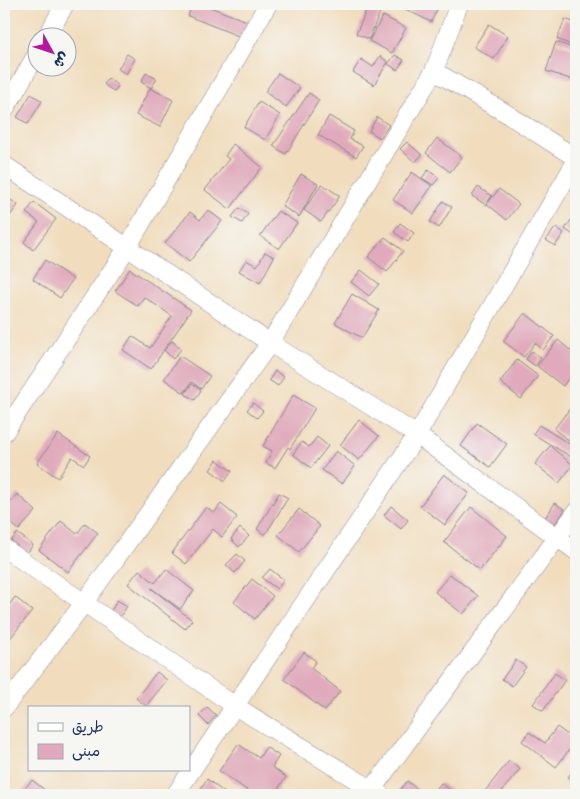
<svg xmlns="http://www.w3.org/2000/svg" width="580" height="799" font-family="'Patrick Hand','Playpen Sans Arabic',sans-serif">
	<rect width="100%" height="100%" fill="#f6f6f2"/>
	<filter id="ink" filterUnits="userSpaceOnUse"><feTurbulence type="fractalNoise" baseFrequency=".02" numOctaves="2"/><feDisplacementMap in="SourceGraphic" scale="10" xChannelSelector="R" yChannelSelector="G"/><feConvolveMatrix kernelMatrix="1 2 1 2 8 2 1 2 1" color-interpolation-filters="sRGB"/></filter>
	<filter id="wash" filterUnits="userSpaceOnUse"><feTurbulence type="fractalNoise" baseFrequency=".0096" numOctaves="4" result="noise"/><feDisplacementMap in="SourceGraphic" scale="20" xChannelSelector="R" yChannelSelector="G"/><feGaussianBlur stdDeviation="1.12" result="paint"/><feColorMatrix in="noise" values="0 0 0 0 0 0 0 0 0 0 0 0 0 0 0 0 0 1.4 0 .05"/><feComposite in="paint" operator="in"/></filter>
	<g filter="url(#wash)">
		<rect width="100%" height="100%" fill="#f1ddbe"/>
		<g id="blocks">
			<!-- building -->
			<path fill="#e0aabc" d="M192,4H202L252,23L246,39L188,16Z
				M369,4L382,7L369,39L356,34Z
				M408,4H440L431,22L405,9Z
				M383,16L406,28L392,53L369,41Z
				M565,19L576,23V47L557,39Z
				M489,24L508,36L494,59L474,47Z
				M556,42L576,49V81L546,71Z
				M127,54L135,59L126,74L118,69Z
				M395,55L404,60L397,70L388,64Z
				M380,56L388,62L374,85L353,72L361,59L373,67Z
				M146,73L157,79L151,88L141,82Z
				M278,73L300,88L286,107L265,92Z
				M108,78L118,86L114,92L104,84Z
				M150,88L173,100L160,127L136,115Z
				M309,93L319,100L286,154L273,146Z
				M31,94L42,101L28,124L17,117Z
				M259,102L280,115L265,140L244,127Z
				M329,116L354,131L350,139L363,146L356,157L318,135Z
				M377,117L389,125L380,138L369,131Z
				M437,138L462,157L450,172L426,153Z
				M407,142L422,155L415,162L400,149Z
				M233,144L262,167L230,209L205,190L229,159L225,156Z
				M428,170L439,178L433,185L422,178Z
				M412,172L432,186L413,213L393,200Z
				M301,174L318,184L299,217L282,206Z
				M322,184L340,196L321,222L304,210Z
				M478,187L492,196L486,205L472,196Z
				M499,189L519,204L507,220L487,204Z
				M4,195L18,205L4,224Z
				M443,201L452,207L439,228L430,222Z
				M34,202L56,219L33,250L24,242L39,222L26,213Z
				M239,208L248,214L242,223L232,217Z
				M208,210L222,221L189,262L165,243L190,212L200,220Z
				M278,211L297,223L279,249L260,236Z
				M571,220L576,223V237L565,229Z
				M400,223L414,233L408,242L394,232Z
				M556,227L564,233L555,246L546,240Z
				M385,237L403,251L387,272L368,257Z
				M265,252L274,257L260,283L239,271L246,260L257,266Z
				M45,260L73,279L60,298L33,279Z
				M130,269L191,310L151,369L123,350L132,336L150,348L172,316L144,297L138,306L115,291Z
				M361,270L379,284L369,296L351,282Z
				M352,294L379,310L362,338L335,323Z
				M525,313L554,336L543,350L535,343L524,357L503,341Z
				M558,340L576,355V386L568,379L563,386L537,366Z
				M172,341L181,349L173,359L164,350Z
				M532,351L541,358L535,366L526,359Z
				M180,356L210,376L201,389L192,382L184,393L164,379Z
				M517,360L538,376L521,399L500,382Z
				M275,371L284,377L278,386L269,380Z
				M192,384L201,390L195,400L185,394Z
				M293,395L315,408L290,449L288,447L275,468L266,463L272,451L263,446Z
				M253,403L263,411L257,418L247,410Z
				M571,407L576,411L575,445L554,429Z
				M359,420L379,436L359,460L340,445Z
				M477,423L507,444L490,467L461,446Z
				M539,425L576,448L573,458L533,434Z
				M58,434L90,456L84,465L72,457L58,478L37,463Z
				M317,437L328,446L311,468L293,454L302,442L309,447Z
				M550,446L573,465L559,483L535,464Z
				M336,451L355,466L342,484L322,470Z
				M217,460L232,471L225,481L210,470Z
				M444,474L469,493L445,525L420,506Z
				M279,493L288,498L265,535L257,529Z
				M17,494L36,511L19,530L4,517V510Z
				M555,503L565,510L553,527L543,521Z
				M221,504L237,517L222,537L213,529L186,564L172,553L206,507L214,513Z
				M391,506L408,520L401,529L384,515Z
				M471,507L507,536L480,570L444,542Z
				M299,509L320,526L299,552L278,535Z
				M61,521L77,534L85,523L98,533L68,572L39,550Z
				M240,528L249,536L239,547L231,539Z
				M17,533L33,545L27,553L11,541Z
				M237,554L245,561L235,573L226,565Z
				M166,569L194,591L180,609L151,588L192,620L185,629L128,584L139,570L155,583Z
				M270,569L284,580L277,589L262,578Z
				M450,574L478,596L463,614L435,592Z
				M252,579L273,596L255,619L234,602Z
				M15,597L32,611L4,646V605L7,608Z
				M117,600L127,606L120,617L111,611Z
				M304,652L316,661L311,668L340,691L325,711L284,679Z
				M516,660L526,667L512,686L502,679Z
				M157,672L167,680L146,706L136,698Z
				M555,673L565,680L543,711L533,704Z
				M207,707L216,715L208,725L199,716Z
				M557,727L576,741L556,767L522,741L529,732L545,743Z
				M238,744L259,758L266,747L279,756L272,767L286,777L274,795H254L219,771Z
				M509,761L520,769L499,795H490L485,791Z
				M576,767V783L568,777Z
				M207,779L226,794L225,795H210L201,788Z
				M32,780L51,795H19Z
				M407,781L425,795H404L399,791Z
				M441,783L457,795H431Z"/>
		</g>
	</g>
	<g filter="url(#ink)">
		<use href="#blocks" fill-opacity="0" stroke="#86868e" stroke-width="1"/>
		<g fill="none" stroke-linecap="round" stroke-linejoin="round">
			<!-- street casing -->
			<g stroke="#86868e" stroke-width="19">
				<path id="street" d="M46,38L65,4
					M434,71L504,112L576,158
					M4,111L38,52
					M4,165L270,343L417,435L576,551
					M4,433L127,248L268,4
					M4,548L235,706L381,795
					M4,708L84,603L270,343L434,71L459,4
					M175,795L417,435L576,161
					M368,795L576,512"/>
			</g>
			<!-- street -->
			<use href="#street" stroke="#fff" stroke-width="18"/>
		</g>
	</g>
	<!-- margin -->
	<rect width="580" height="799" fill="none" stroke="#f6f6f2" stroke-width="20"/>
	<!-- legend -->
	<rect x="28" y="706" width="162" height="65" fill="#f6f6f2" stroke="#9ea6b7"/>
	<rect x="38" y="723" width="25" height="8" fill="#ffffff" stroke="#9ea6b7"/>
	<text x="72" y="732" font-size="15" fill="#1b2f5e">طريق</text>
	<rect x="38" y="744" width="25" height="15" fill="#e0aabc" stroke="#9ea6b7"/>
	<text x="72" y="756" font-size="15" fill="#1b2f5e">مبنى</text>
	<!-- north arrow -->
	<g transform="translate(52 52) rotate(130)"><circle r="24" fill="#f6f6f2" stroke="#9ea6b7"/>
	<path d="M0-4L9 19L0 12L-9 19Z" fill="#b5179e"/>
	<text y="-8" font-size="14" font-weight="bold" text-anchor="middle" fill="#1b2f5e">ش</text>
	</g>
</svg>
